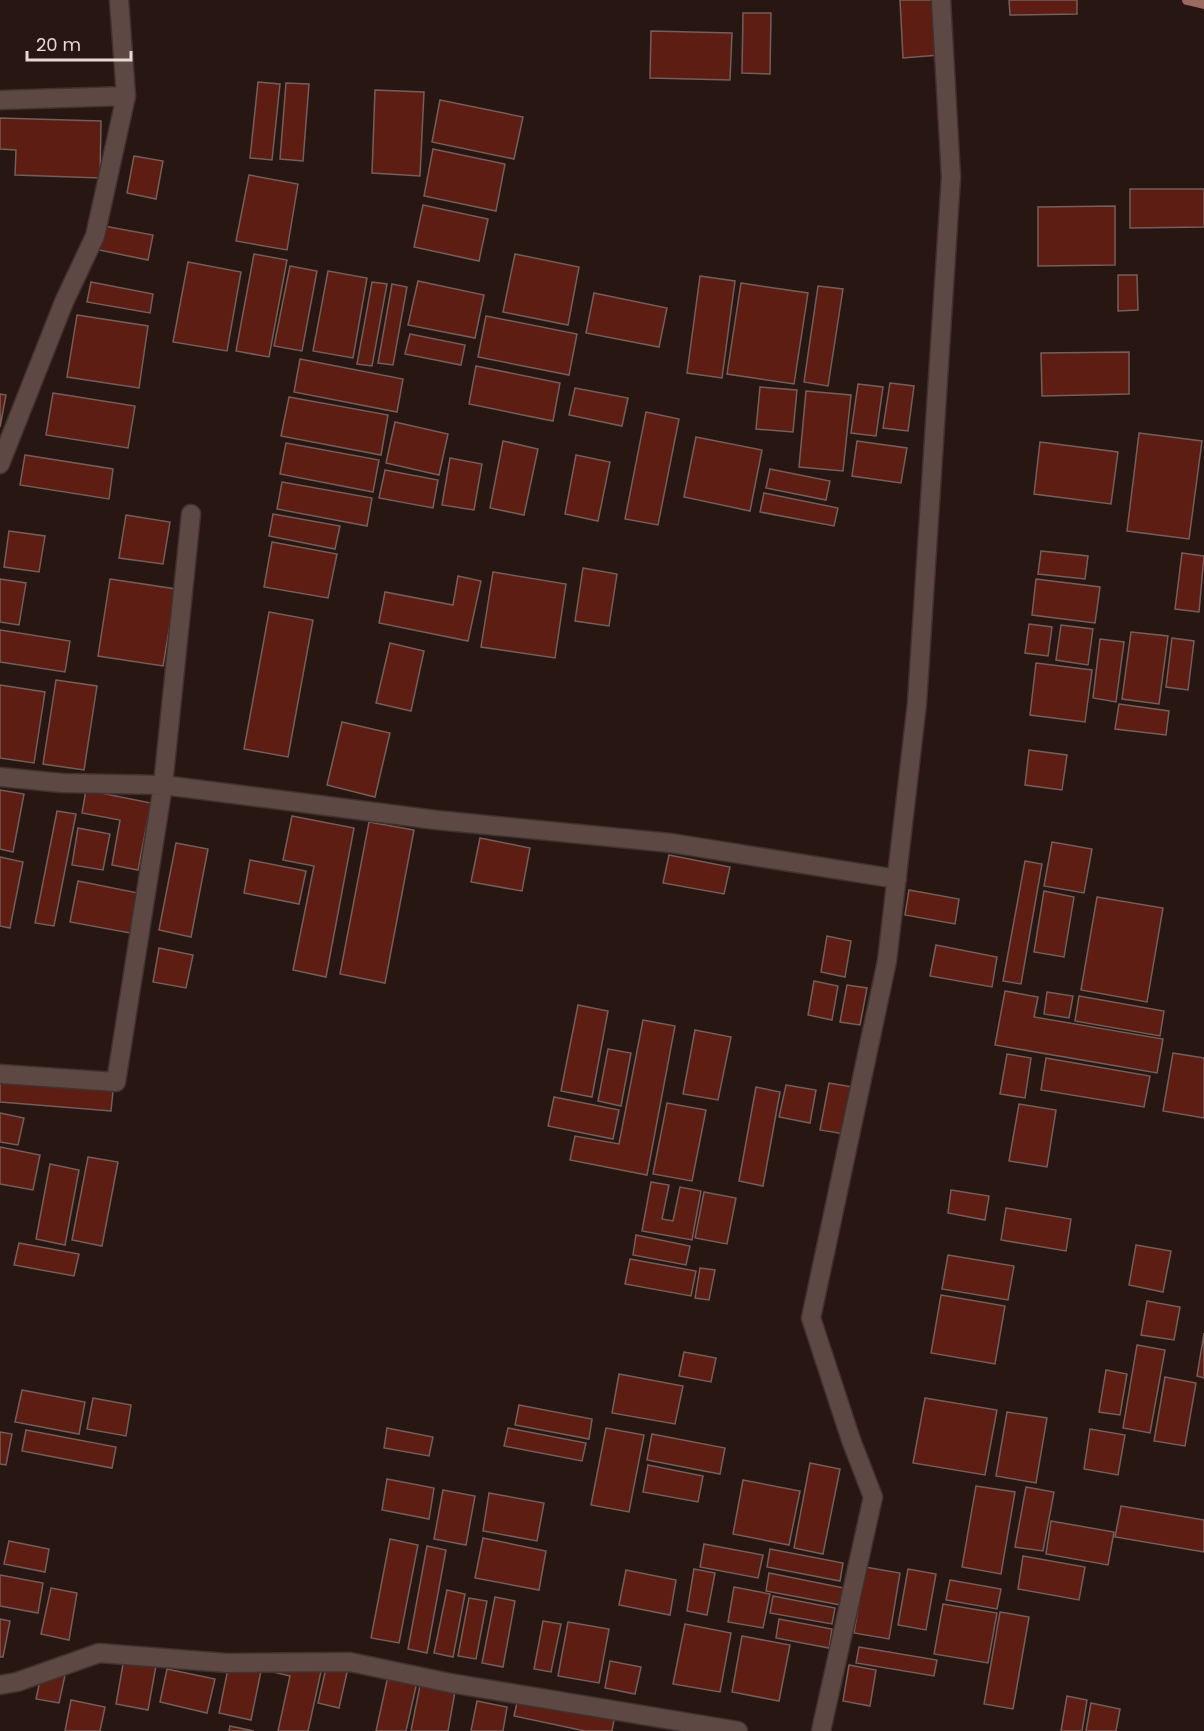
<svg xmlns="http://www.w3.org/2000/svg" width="1204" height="1731" font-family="Poppins,sans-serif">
	<rect width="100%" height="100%" fill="#281613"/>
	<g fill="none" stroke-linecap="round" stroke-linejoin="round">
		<!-- stream -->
		<path stroke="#9d6a60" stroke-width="10" d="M1187,0L1204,4"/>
	</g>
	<!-- building -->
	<path fill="#5e1d12" stroke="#745e5a" stroke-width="1.5" d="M900,0H936L939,55L903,58Z
		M1009,0H1077V14L1010,15Z
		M743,13H771L770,74L742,73Z
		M651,31L732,33L730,80L650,78Z
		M258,82L280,84L272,160L250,158Z
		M286,83L309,84L303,161L280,159Z
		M375,90L424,92L420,176L372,173Z
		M440,100L523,117L514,159L432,142Z
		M0,118L101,121L100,178L15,175L16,150L0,149Z
		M433,149L505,164L496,211L424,196Z
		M134,156L163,161L156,199L127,193Z
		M249,175L298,184L287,250L236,241Z
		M1130,189H1204V227L1130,228Z
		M423,205L488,219L479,261L414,247Z
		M1115,206V265L1038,266V207Z
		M104,226L153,235L148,260L99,250Z
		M254,254L287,260L269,357L236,351Z
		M515,254L579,267L568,325L503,312Z
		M188,262L241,272L227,351L173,342Z
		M290,266L317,271L302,351L274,346Z
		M328,271L367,278L353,358L313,351Z
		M1118,275H1137L1138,310L1118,311Z
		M700,276L735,281L722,378L687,373Z
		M418,281L484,295L475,338L408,325Z
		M91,282L153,294L150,313L87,302Z
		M372,282L387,284L372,366L357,364Z
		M741,283L808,293L794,384L727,374Z
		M392,284L407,287L393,365L378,363Z
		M818,286L843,289L828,386L804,382Z
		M594,293L667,308L659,347L586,333Z
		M77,315L148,326L139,388L67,377Z
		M486,316L577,334L569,375L478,357Z
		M410,334L465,345L461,365L405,354Z
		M1129,352V394L1042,396L1041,353Z
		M300,359L403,379L397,412L294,392Z
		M476,366L560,383L553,421L469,404Z
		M890,383L914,386L908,431L883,428Z
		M858,384L883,387L876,436L851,433Z
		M760,387L797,390L793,432L756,429Z
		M575,388L628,398L622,426L569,415Z
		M806,391L851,395L843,471L799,467Z
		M53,393L135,406L128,448L46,435Z
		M0,394L6,395L0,427Z
		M289,397L388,415L381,455L281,436Z
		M646,412L679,419L658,525L625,519Z
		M395,422L448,434L439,475L386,463Z
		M1139,433L1202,441L1189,539L1127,531Z
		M696,437L762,450L750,511L684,497Z
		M503,441L538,449L524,515L490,508Z
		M857,441L907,448L901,483L852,476Z
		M1040,442L1118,452L1111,504L1034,494Z
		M286,443L379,460L373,492L280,474Z
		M25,455L113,469L109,499L20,485Z
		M576,455L610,462L598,521L565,514Z
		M450,458L482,464L474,510L442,505Z
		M770,469L830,481L826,500L766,488Z
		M385,470L438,480L433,508L379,498Z
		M282,482L372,498L367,526L277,509Z
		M764,493L838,508L834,526L760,512Z
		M273,514L340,526L335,549L269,536Z
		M126,515L170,522L163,564L119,558Z
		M9,531L45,536L39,572L4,567Z
		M272,542L337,554L328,598L264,587Z
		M1041,551L1088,556L1085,579L1038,574Z
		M1182,553L1204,556L1199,612L1175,609Z
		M583,568L617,574L609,626L575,621Z
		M493,572L566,584L555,658L481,647Z
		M458,576L481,581L468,641L379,623L385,592L453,605Z
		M0,579L26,583L19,625L0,622Z
		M110,579L176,589L163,666L98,656Z
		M1036,579L1100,587L1095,623L1032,615Z
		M269,612L313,620L288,757L244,749Z
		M1029,624L1052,627L1048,656L1025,653Z
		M1061,625L1093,629L1088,665L1056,660Z
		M0,630L70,641L65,672L0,662Z
		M1131,632L1168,636L1159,704L1122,699Z
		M1172,638L1194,641L1188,690L1166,687Z
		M1100,639L1124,642L1116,702L1093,698Z
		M390,643L424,651L411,711L376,703Z
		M1036,663L1092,670L1085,722L1030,715Z
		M56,680L97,686L84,770L43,764Z
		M0,685L45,692L34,763L0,758Z
		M1119,704L1169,711L1166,735L1115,729Z
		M342,722L390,733L375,797L327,785Z
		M1029,750L1067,755L1062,790L1025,785Z
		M0,790L24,794L13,852L0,849Z
		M86,790L151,803L138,870L112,865L120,820L82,813Z
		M57,811L76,814L54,926L35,923Z
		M292,816L354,828L326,977L293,970L314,866L283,860Z
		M369,822L414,830L385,983L340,974Z
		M78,828L110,834L103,870L72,865Z
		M480,838L530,848L522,891L471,882Z
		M1052,842L1092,849L1084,893L1044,886Z
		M176,843L208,849L191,937L159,930Z
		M669,855L730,867L724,894L663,883Z
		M0,857L23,862L10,928L0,926Z
		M250,860L306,871L299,904L244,893Z
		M1025,861L1042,864L1021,984L1003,981Z
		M78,881L138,893L130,933L70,922Z
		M909,890L959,899L955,924L905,915Z
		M1044,891L1074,897L1064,957L1034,952Z
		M1097,897L1163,908L1147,1002L1081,990Z
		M827,936L851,941L845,977L821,972Z
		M936,945L997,957L992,987L930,976Z
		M159,948L193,955L186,988L153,982Z
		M814,981L838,986L832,1020L808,1015Z
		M847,985L867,988L860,1025L840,1022Z
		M1005,991L1038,997L1034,1017L1163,1039L1157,1073L995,1045Z
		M1047,992L1073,996L1069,1018L1044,1014Z
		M1079,996L1164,1011L1160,1036L1075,1021Z
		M578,1005L608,1011L592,1097L561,1091Z
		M643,1020L675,1026L647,1175L570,1160L575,1136L619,1144Z
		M695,1030L731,1037L718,1100L683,1094Z
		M608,1049L631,1053L621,1106L598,1101Z
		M1173,1053L1204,1058V1118L1163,1111Z
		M1007,1054L1031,1058L1025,1098L1000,1094Z
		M1046,1058L1150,1076L1144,1107L1041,1090Z
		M0,1081L113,1091L111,1111L0,1102Z
		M829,1083L853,1087L844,1134L820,1130Z
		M786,1085L816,1090L810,1123L779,1117Z
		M756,1087L780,1092L763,1186L739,1181Z
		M554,1097L619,1110L613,1139L548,1126Z
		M667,1103L706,1110L692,1181L653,1174Z
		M1019,1104L1056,1110L1047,1167L1009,1161Z
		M0,1113L24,1118L18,1145L0,1142Z
		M0,1147L40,1155L33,1190L0,1184Z
		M88,1157L118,1162L102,1246L72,1240Z
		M50,1164L79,1170L65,1245L36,1239Z
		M651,1182L669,1185L662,1219L673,1221L680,1187L701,1191L692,1240L642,1231Z
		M951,1190L989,1196L985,1220L948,1213Z
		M704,1192L736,1198L727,1244L695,1238Z
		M1006,1208L1071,1219L1066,1251L1001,1240Z
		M636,1235L690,1246L686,1265L633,1255Z
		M19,1243L79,1254L74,1276L14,1265Z
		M1136,1245L1171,1251L1163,1292L1129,1285Z
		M948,1255L1014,1266L1008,1300L942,1289Z
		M630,1259L696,1271L691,1296L625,1284Z
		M700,1268L715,1270L709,1300L695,1298Z
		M941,1295L1005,1306L995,1364L931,1353Z
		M1147,1301L1180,1307L1174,1340L1141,1335Z
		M1204,1333V1378L1197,1376Z
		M1137,1345L1165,1350L1150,1433L1123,1428Z
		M684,1352L716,1358L711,1382L679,1376Z
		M1106,1370L1127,1374L1120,1415L1099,1412Z
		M619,1374L683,1386L675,1424L612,1413Z
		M1165,1377L1196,1383L1185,1446L1154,1441Z
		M22,1390L85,1402L79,1434L15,1422Z
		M93,1398L131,1405L126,1436L87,1429Z
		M925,1398L997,1410L985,1475L913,1463Z
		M519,1405L592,1419L589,1439L515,1425Z
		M1007,1412L1047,1418L1036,1483L996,1476Z
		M387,1428L433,1437L429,1456L384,1448Z
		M508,1428L586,1443L582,1461L504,1446Z
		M606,1428L644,1435L629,1512L591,1505Z
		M1090,1429L1125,1435L1118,1475L1084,1469Z
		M26,1430L116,1447L112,1468L22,1451Z
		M0,1432L12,1434L6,1465L0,1464Z
		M652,1434L725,1448L720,1474L647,1460Z
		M810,1463L840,1469L823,1554L794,1548Z
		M648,1465L703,1476L698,1502L643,1492Z
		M387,1479L434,1488L429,1519L382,1510Z
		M743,1480L800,1491L789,1545L733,1534Z
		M976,1486L1015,1492L1001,1574L962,1567Z
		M1026,1487L1054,1492L1043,1551L1015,1547Z
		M443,1490L475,1496L466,1545L434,1539Z
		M489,1493L544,1503L537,1541L483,1531Z
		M1121,1506L1204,1520V1552L1115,1537Z
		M1051,1521L1114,1532L1108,1565L1046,1554Z
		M483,1538L546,1551L539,1590L475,1578Z
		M390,1539L418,1545L399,1643L371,1638Z
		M9,1541L49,1549L45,1572L4,1564Z
		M704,1544L763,1555L758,1578L700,1567Z
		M427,1546L446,1550L427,1653L408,1649Z
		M770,1549L843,1563L840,1581L767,1567Z
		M1023,1556L1085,1567L1079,1600L1018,1589Z
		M865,1567L900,1573L889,1639L854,1633Z
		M694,1569L715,1573L707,1615L687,1611Z
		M908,1569L936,1574L926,1630L898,1625Z
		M626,1570L676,1580L670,1615L619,1605Z
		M769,1573L844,1588L841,1605L766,1591Z
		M0,1575L43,1583L38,1613L0,1606Z
		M950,1580L1001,1589L997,1609L946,1600Z
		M734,1587L770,1594L763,1628L728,1622Z
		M51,1588L77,1593L69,1640L41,1634Z
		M447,1590L465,1594L453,1657L434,1653Z
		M773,1596L835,1608L832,1624L770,1613Z
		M495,1597L515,1601L503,1667L482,1663Z
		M469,1598L487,1601L476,1659L458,1656Z
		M943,1604L997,1613L988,1663L934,1654Z
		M1000,1612L1029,1617L1013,1709L984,1704Z
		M0,1619L10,1621L3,1657H0Z
		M779,1619L832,1629L829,1648L776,1638Z
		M543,1621L561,1624L551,1672L534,1669Z
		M568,1622L609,1629L599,1683L558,1676Z
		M685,1624L731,1633L720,1692L673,1684Z
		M742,1636L790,1645L779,1701L732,1692Z
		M859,1647L937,1660L934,1676L856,1663Z
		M125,1653L157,1660L148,1710L116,1704Z
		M329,1655L350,1659L339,1708L318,1703Z
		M610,1661L641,1667L635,1694L605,1688Z
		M44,1662L67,1666L59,1703L36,1699Z
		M229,1664L261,1671L251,1720L219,1713Z
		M849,1665L876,1670L870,1706L843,1701Z
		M322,1667L308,1731H278L290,1676L269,1671Z
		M390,1667L419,1673L406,1731H376Z
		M167,1669L215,1679L207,1713L160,1702Z
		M421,1680L456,1686L448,1731H411Z
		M520,1689L616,1709L612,1731H585L514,1716Z
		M1067,1696L1087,1700L1082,1731H1061Z
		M71,1700L105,1707L100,1731H65Z
		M477,1701L507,1707L503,1731H471Z
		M1091,1703L1120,1709L1116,1731H1086Z
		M230,1726L254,1731H229Z"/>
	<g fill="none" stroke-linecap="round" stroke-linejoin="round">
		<!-- minor casing -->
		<g stroke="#3f3230" stroke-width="21">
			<path id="minor" d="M0,100L126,96
				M0,464L64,302L95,236L126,96L119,0
				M0,777L62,783L163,785L436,820L671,843L897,879
				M0,1074L116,1082L163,785L191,514
				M0,1685L17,1682L99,1653L227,1663L350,1662L450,1683L738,1731
				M821,1731L873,1497L851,1440L811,1318L887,961L917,703L951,177L941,0"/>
		</g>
		<!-- minor -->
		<use href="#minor" stroke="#5d4844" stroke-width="18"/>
	</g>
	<!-- scale -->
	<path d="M27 51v9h104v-9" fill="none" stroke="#e5d8d5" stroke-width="3"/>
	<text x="36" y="51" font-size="18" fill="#e5d8d5" stroke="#281613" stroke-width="4.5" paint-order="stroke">20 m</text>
</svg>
